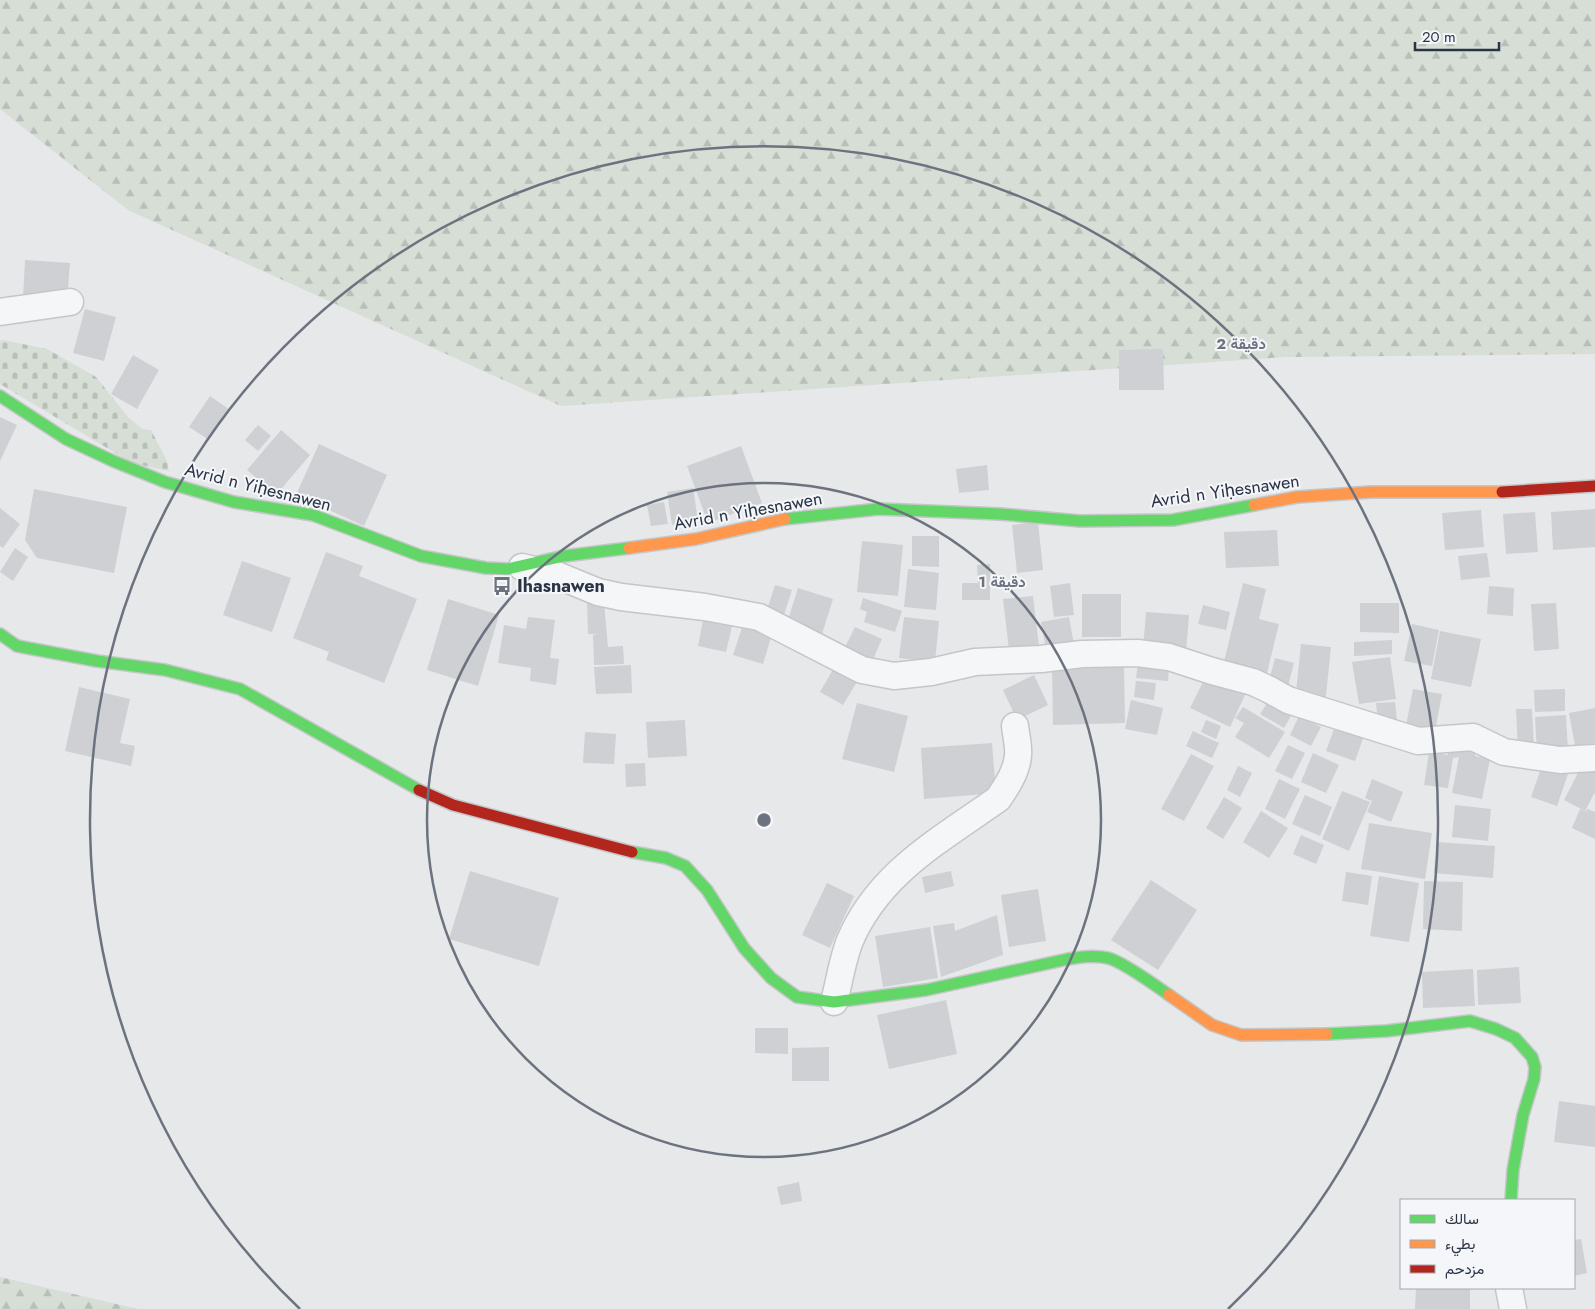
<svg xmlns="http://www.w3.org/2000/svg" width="1595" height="1309" font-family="Jost,Vazirmatn,sans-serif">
	<defs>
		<pattern id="forest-firs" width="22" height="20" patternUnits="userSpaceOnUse" patternTransform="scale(1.25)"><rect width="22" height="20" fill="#d6ded6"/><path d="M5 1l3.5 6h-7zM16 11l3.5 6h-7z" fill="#b8bfb9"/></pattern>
		<pattern id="cemetery-stones" width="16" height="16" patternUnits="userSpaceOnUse" patternTransform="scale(1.25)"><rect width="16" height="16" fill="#d6ded6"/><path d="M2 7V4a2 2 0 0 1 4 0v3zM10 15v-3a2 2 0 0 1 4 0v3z" fill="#b8bfb9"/></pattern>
	</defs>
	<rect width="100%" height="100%" fill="#e6e8ea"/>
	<!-- forest -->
	<path fill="url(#forest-firs)" d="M0,0H1595V354L1286,357L561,406L128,210L0,109Z
		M0,1277L138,1309H0Z"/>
	<!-- cemetery -->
	<path fill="url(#cemetery-stones)" d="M3,340L47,349L96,377L129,418L142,429L151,430L167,461L169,471L132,463L0,384V341Z"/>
	<!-- building -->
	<path fill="#ced0d3" d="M25,260L70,263L67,301L23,298Z
		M85,309L116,317L104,361L73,353Z
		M1163,349L1164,390H1119V350Z
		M133,355L159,370L137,409L111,394Z
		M210,396L230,410L209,440L189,427Z
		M0,417L17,425L0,461Z
		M258,425L271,436L258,451L245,440Z
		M281,430L310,455L276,495L247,470Z
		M319,444L387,475L364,526L296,495Z
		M741,446L762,503L708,523L687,466Z
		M987,465L989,490L959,493L956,469Z
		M693,488L698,520L672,525L667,492Z
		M34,489L127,507L114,573L37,558L25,540Z
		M664,502L668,524L651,526L647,505Z
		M0,508L20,524L3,548L0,546Z
		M1595,509V547L1553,550L1551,512Z
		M1481,510L1484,547L1445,550L1442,513Z
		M1535,512L1538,552L1506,554L1503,514Z
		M1038,522L1043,570L1017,573L1012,525Z
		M1277,530L1279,566L1226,568L1224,532Z
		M912,536H939V567L912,566Z
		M862,541L903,545L898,596L857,592Z
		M15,548L28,557L13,581L0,572Z
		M326,552L363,566L359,576L417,599L384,683L326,660L329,652L293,638Z
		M1487,553L1490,577L1461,580L1458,556Z
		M242,561L291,578L272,632L223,615Z
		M990,564V600H962V583H978L977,565Z
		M908,569L939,573L936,610L904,607Z
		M1070,583L1074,615L1054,617L1050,586Z
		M1243,583L1266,589L1259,619L1279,624L1266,677L1223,666Z
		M775,585L792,590L782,621L765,616Z
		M1489,586L1514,588L1513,616L1487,614Z
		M798,588L833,599L821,637L786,626Z
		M1082,594H1121V637H1082Z
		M1033,596L1040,655L1010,658L1003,599Z
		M863,598L902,611L895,632L864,622L867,612L860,609Z
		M448,599L499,615L478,686L427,670Z
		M604,602L608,647L623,646L624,664L594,665L593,635L598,634H588L587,603Z
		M1360,603H1399V633L1360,632Z
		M1556,603L1559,649L1534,651L1531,604Z
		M1203,605L1230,612L1226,630L1198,624Z
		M1146,612L1189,615L1186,652L1143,649Z
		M704,615L733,622L726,652L698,646Z
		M528,617L555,620L550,658L559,659L556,685L530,681L531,668L498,663L504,625L526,629Z
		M904,617L939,621L935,662L899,658Z
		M1069,617L1075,650L1047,655L1041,622Z
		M744,622L773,631L763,664L733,655Z
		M1412,624L1439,630L1432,666L1404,661Z
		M855,627L882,639L870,666L842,653Z
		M1440,631L1481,639L1471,687L1431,679Z
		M1392,640V654L1354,656V642Z
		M1301,644L1331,647L1325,705L1295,702Z
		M1390,657L1396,699L1359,704L1352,662Z
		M1275,658L1294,663L1288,686L1269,681Z
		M1138,663L1169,666L1168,681L1136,678Z
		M631,665L632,693L596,694L594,667Z
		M1124,665L1125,723L1053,725L1052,666Z
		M835,666L858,680L843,705L820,692Z
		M1207,674L1246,693L1230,727L1190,708Z
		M1034,675L1048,705L1017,720L1003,690Z
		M1136,681L1156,683L1154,700L1134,697Z
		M79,687L130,699L120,743L135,746L131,766L65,751Z
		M1413,689L1442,694L1435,731L1406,726Z
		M1565,689V711L1535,712L1534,690Z
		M1131,700L1163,708L1157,735L1125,729Z
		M1269,700L1292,714L1284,728L1260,714Z
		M1395,702L1397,720L1378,722L1376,703Z
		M857,703L908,716L894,772L842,759Z
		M1243,707L1285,732L1269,758L1235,737L1244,723L1235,718Z
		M1595,708V743L1575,746L1569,713Z
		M1516,709H1532L1534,749L1518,750Z
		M1566,715L1568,752L1537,753L1535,717Z
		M1299,716L1321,727L1311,746L1290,735Z
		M685,720L687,756L648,758L646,722Z
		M1206,720L1221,726L1216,739L1201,732Z
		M1335,726L1364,736L1355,761L1326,751Z
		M1193,731L1219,743L1212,758L1186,746Z
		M585,732L616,734L614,764L583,763Z
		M1474,741L1475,756L1490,759L1482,799L1452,793L1459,757L1453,758L1448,788L1424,785L1429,752L1448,755V742Z
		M992,743L996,793L924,799L921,748Z
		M1288,745L1305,753L1292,779L1275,771Z
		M1313,753L1339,765L1326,793L1301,782Z
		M1191,754L1214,766L1184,821L1161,809Z
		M1584,761L1595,766V792L1585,811L1564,800Z
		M645,763L646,786L626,787L625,764Z
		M1238,766L1252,773L1240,797L1227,790Z
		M1542,766L1568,774L1557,806L1531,797Z
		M1279,779L1300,789L1285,819L1265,809Z
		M1372,779L1403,792L1391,822L1367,812L1372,801L1365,798Z
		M1342,791L1370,802L1349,851L1322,839Z
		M1305,795L1332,807L1320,836L1292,824Z
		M1224,797L1242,808L1223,839L1206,828Z
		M1455,805L1491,809L1488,841L1452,837Z
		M1580,809L1589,813L1586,811L1587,809L1595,812V839L1572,828Z
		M1261,811L1288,828L1269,858L1243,842Z
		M1369,823L1432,833L1425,879L1361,869Z
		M1301,835L1324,845L1316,864L1293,854Z
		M1436,842L1495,846L1493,878L1434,873Z
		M470,871L559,898L539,966L449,939Z
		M951,871L954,886L925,893L922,877Z
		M1346,872L1372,876L1368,905L1342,901Z
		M1379,876L1419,883L1409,942L1370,936Z
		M1151,880L1197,910L1158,970L1111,940Z
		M1424,881L1463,882L1462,931L1423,929Z
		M827,883L854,896L830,948L802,935Z
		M1038,889L1046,941L1009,947L1001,895Z
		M997,915L1003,955L941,977L933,926L954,923L955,931Z
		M930,927L938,978L883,987L875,936Z
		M1519,967L1521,1003L1478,1005L1477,970Z
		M1473,969L1475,1006L1423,1008L1422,972Z
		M946,1000L957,1054L889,1069L877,1015Z
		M755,1028H788V1054L755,1053Z
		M829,1047V1081H792V1048Z
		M1559,1101L1595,1106V1147L1554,1142Z
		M799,1182L802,1201L781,1205L777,1187Z
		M1581,1239L1587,1273L1574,1276V1240Z
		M1416,1288H1470V1309H1415Z"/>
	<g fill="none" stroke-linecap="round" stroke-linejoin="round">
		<!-- street casing -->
		<g stroke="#c4c6c8" stroke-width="29">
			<path id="street" d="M0,312L70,302
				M522,567L559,576L598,592L621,597L705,607L759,617L862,670L894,676L931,672L975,662L1041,659L1082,654L1137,653L1169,657L1212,671L1253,682L1270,690L1288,700L1418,741L1473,737L1504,752L1560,760L1595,758
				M834,1002C839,983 842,962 849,943C877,874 940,840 998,799C1007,786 1017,771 1018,755C1019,746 1016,736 1015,726
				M1509,1288L1513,1309"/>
		</g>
		<!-- fast casing -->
		<g stroke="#c4c6c8" stroke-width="14">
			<path id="fast" d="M0,396L66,439L113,461L165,482L234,502L313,515L421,556L486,568L508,569L564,556L629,548
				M785,519L879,509L1000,514L1080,521L1173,520L1254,505
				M0,634L17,646L97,661L165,670L240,689L419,790
				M632,852L666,858L685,866L707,890L744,948L771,978L797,997L834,1002L926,990L1068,959C1081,957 1094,955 1108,958C1123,962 1155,985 1169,995
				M1327,1034L1386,1031L1470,1021L1496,1029L1515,1038L1532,1057L1535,1067L1534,1079L1523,1115L1513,1170L1511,1200"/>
		</g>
		<!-- slow casing -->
		<g stroke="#c4c6c8" stroke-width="14">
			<path id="slow" d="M1254,505L1297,497L1371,492H1502
				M629,548L696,539L785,519
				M1169,995L1212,1025L1241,1035L1327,1034"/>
		</g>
		<!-- jam casing -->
		<g stroke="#c4c6c8" stroke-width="14">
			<path id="jam" d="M1502,492L1595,486
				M419,790L453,805L632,852"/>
		</g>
		<!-- street -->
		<use href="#street" stroke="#f5f6f7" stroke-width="26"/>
		<!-- fast -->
		<use href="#fast" stroke="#63d668" stroke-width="11"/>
		<!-- slow -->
		<use href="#slow" stroke="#ff974d" stroke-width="11"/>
		<!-- jam -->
		<use href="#jam" stroke="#b3261e" stroke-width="11"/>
	</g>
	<!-- distance rings -->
	<g fill="none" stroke="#6c737f" stroke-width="2.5">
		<circle cx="764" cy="820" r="337"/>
		<path d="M300 1309A674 674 0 1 1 1228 1309"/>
	</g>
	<!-- icons -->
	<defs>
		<g id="bus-bare" transform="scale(1.5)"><path d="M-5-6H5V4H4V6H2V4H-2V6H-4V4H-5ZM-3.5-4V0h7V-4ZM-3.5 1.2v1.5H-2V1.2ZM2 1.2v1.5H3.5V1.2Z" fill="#6c737f" stroke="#f4f6f9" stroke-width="2.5" paint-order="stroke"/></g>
	</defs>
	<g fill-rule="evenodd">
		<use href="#bus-bare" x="502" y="586"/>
	</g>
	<g text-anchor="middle" stroke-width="4" stroke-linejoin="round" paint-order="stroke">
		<!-- street labels -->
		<g font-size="18" fill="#2b3445" stroke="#f4f6f9">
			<text transform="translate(258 487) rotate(14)" y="6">Avrid n Yiḥesnawen</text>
			<text transform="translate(1225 491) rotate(-8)" y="6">Avrid n Yiḥesnawen</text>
			<text transform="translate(748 511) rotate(-10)" y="6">Avrid n Yiḥesnawen</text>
		</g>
		<!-- poi labels -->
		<g font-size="18" font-weight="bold" fill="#2b3445" stroke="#f4f6f9" text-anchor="start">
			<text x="517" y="592">Ihasnawen</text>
		</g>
	</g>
	<circle cx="764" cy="820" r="8" fill="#6c737f" stroke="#f4f6f9" stroke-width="2.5"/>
	<g font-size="15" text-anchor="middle" font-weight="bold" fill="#6c737f" stroke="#f4f6f9" stroke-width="4" stroke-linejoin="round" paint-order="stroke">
		<text x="1241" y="349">2 دقيقة</text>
		<text x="1002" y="587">1 دقيقة</text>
	</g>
	<!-- legend -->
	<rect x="1400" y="1199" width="175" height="90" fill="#f4f6f9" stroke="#a4a8b1"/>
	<rect x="1410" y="1215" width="25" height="8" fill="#63d668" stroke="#a4a8b1"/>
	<text x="1445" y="1224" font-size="15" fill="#2b3445">سالك</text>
	<rect x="1410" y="1240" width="25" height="8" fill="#ff974d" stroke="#a4a8b1"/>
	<text x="1445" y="1249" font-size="15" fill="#2b3445">بطيء</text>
	<rect x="1410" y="1265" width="25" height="8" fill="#b3261e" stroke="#a4a8b1"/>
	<text x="1445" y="1274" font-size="15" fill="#2b3445">مزدحم</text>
	<!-- scale -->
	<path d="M1415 42v8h84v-8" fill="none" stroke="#2b3445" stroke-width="2.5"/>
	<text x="1422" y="42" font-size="15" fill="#2b3445" stroke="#f4f6f9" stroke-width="4" paint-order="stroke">20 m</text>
</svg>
